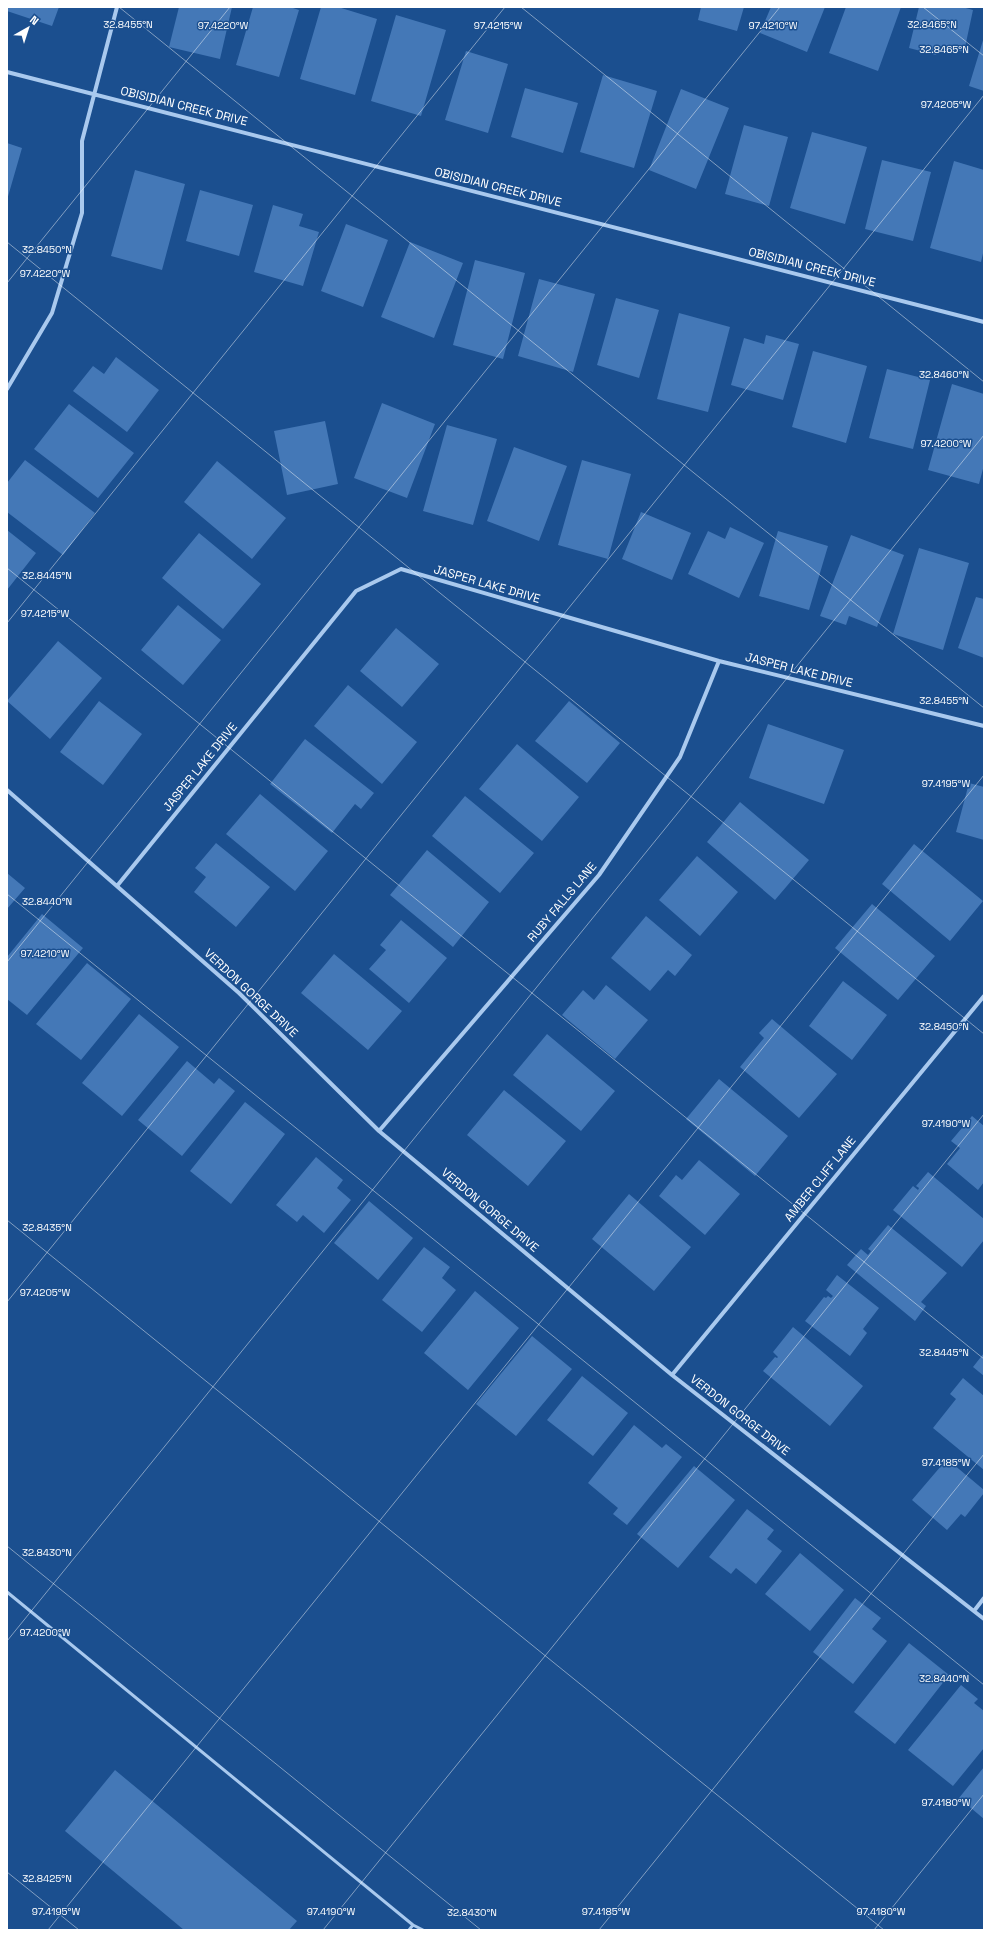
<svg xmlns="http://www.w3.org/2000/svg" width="991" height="1937" font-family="'Space Grotesk',sans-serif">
	<rect width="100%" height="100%" fill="#1b4f8f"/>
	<!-- building -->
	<path fill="#4478b7" d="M7,7H59L52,26L7,11Z
		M179,7H232L220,59L169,47Z
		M253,7H290L299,10L279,77L236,65Z
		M321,7H338L377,19L355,95L300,79Z
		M701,7H744L737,31L698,20Z
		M771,7H825L807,52L760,33Z
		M846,7H901L878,71L829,53Z
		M919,7H962L973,10L964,52L939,46L936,55L909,48Z
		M396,15L446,30L421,116L371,101Z
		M984,37V91L969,86Z
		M466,51L508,64L488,133L445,120Z
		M603,75L657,91L634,168L580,152Z
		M525,88L578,103L563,153L511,137Z
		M681,89L729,108L696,189L649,170Z
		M744,125L788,137L769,206L725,194Z
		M812,132L867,147L845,224L790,208Z
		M7,143L22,148L7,200Z
		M882,160L931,172L913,241L865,229Z
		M954,161L984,170V249L981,262L930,248Z
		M135,170L185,184L162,270L111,256Z
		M200,190L253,205L239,256L186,241Z
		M273,205L303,214L299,226L319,232L303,286L254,272Z
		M346,224L388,240L363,307L321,291Z
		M410,242L463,263L434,338L381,317Z
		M475,260L525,273L503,359L453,345Z
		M539,279L595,294L573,372L518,356Z
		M616,298L659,310L639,378L597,365Z
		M679,313L730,327L708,412L657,399Z
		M766,335L799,344L783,400L731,385L744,338L764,344Z
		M813,351L867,366L846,443L792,427Z
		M116,357L159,390L127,432L73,391L93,366L104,374Z
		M887,369L930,380L913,449L869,438Z
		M952,384L984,394V465L979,484L928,470Z
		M382,403L435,424L407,498L354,478Z
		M69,404L134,453L98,498L34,449Z
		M325,421L338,484L287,495L274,431Z
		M447,425L497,439L473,525L423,511Z
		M514,447L567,466L539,541L487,521Z
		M25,460L95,513L63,555L7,512V483Z
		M582,460L631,474L608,559L558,545Z
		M217,461L286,518L252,559L184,502Z
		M641,512L691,533L672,580L622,559Z
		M730,527L764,543L739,598L688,574L708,531L725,539Z
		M7,530L36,553L7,590Z
		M778,531L828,546L809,610L759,596Z
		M199,533L261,584L223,629L162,578Z
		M851,535L904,555L877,627L849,616L846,625L820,616Z
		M919,548L969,563L943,650L893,634Z
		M976,597L984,599V658L958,648Z
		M178,605L221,640L183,685L141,650Z
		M396,628L439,664L402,707L360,671Z
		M58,641L102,678L50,739L7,701Z
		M348,685L417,742L382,784L314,726Z
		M99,701L142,734L103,785L60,752Z
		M569,701L620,743L587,783L535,741Z
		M768,724L844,750L824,804L749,778Z
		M305,739L374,793L361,809L355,804L332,833L270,784Z
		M517,744L579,797L542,841L479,789Z
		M969,783L984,787V840L956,832Z
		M260,794L328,851L295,891L226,834Z
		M465,796L534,853L500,893L432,836Z
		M740,802L809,860L775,900L707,842Z
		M216,843L270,887L236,927L194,892L206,877L195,868Z
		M914,844L983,901L950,941L882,884Z
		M427,850L489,902L453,947L390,895Z
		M697,856L738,892L700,936L659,900Z
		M7,873L25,888L7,909Z
		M872,904L935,956L898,1000L835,948Z
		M42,914L83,948L27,1015L7,999V957Z
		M646,916L692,955L675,976L668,970L650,991L611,958Z
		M401,920L447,958L409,1003L369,969L386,950L380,945Z
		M334,954L402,1011L368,1050L301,993Z
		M87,963L131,999L81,1060L36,1024Z
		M843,981L887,1015L852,1060L809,1026Z
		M606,985L648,1020L615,1059L562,1015L583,990L594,1000Z
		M139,1014L179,1047L122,1116L82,1083Z
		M772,1019L837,1074L799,1118L740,1067L764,1038L759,1033Z
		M547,1034L615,1091L581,1131L513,1075Z
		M187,1061L214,1084L219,1078L235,1091L182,1156L138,1120Z
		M719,1079L788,1136L755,1176L686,1119Z
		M504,1090L566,1141L528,1186L467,1135Z
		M245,1102L285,1134L231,1204L190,1171Z
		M972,1116L984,1126V1182L978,1190L947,1164L960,1148L951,1141Z
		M316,1157L343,1180L337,1188L351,1200L324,1233L303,1215L297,1222L276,1205Z
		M699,1160L740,1194L705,1235L659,1196L676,1175L682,1180Z
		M928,1172L984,1219V1240L962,1267L893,1210L913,1186L918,1190L919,1188L916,1186Z
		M629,1194L691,1247L654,1291L592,1239Z
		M369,1201L413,1238L378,1280L334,1243Z
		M888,1225L947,1273L921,1302L926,1306L915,1321L847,1265L861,1249L868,1255L871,1251L868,1249Z
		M424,1247L450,1267L442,1278L456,1290L422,1332L382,1300Z
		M837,1275L879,1308L863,1329L867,1333L850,1356L805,1321L824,1297L826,1298L828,1296L831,1298L833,1296L826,1290Z
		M475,1291L519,1328L468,1390L424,1353Z
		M793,1327L863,1386L830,1426L763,1371L775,1357L777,1358L778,1357L773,1352Z
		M532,1336L572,1369L516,1436L476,1404Z
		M984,1353V1376L973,1367Z
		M582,1376L628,1413L593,1456L547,1420Z
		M963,1378L984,1396V1470L933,1428L956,1399L950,1394Z
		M634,1425L662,1448L666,1444L682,1457L627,1525L613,1514L618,1508L588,1483Z
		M947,1459L984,1490V1493L965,1517L961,1514L947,1530L912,1500Z
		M694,1466L735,1500L678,1568L637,1534Z
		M747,1509L774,1530L767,1539L782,1551L756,1584L736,1568L731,1574L709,1557Z
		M800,1553L844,1590L810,1631L765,1594Z
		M855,1598L881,1618L872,1629L887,1641L853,1684L813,1652Z
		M909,1643L949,1675L895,1744L854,1712Z
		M961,1685L978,1699L974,1703L984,1711V1748L953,1786L908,1750Z
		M984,1767V1819L959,1798Z
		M115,1770L297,1921L289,1930H184L65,1831Z"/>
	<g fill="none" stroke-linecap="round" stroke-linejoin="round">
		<!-- service -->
		<path stroke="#a9c9ee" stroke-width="3" d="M7,1592L413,1925L423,1930
			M409,1930L413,1925"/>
		<!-- minor -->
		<path stroke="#a9c9ee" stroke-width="4" d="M7,72L984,322
			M7,389L52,313L82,213V141L117,7
			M7,790L239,993L379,1131L672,1375L984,1619
			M117,886L356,591L401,569L719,661L984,726
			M379,1131L599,875L680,757L719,661
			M672,1375L984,996
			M974,1611L984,1598"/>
	</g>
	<!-- ticks -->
	<path fill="none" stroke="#fff" stroke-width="1" stroke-opacity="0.45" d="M119,7L984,708M521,7L984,382M923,7L984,56M7,242L984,1034M7,283L230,7M7,568L984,1359M7,623L505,7M7,894L984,1685M7,962L780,7M7,1220L884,1930M7,1302L984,95M7,1546L481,1930M7,1641L984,435M7,1872L79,1930M48,1930L984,775M323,1930L984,1114M599,1930L984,1454M874,1930L984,1794"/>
	<g text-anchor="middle" stroke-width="3" stroke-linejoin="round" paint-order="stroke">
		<!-- street labels -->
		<g font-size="12" fill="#fff" stroke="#1b4f8f">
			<text transform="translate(184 106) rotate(14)" y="4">OBISIDIAN CREEK DRIVE</text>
			<text transform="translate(498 187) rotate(14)" y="4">OBISIDIAN CREEK DRIVE</text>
			<text transform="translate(812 267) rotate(14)" y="4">OBISIDIAN CREEK DRIVE</text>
			<text transform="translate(487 584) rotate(16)" y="4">JASPER LAKE DRIVE</text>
			<text transform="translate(799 670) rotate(14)" y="4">JASPER LAKE DRIVE</text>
			<text transform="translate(200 767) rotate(-51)" y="4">JASPER LAKE DRIVE</text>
			<text transform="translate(562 902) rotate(-50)" y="4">RUBY FALLS LANE</text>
			<text transform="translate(251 993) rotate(43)" y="4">VERDON GORGE DRIVE</text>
			<text transform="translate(820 1179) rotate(-51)" y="4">AMBER CLIFF LANE</text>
			<text transform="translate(490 1210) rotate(40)" y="4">VERDON GORGE DRIVE</text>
			<text transform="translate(740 1415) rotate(38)" y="4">VERDON GORGE DRIVE</text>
		</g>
	</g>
	<g font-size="10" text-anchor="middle" fill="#fff" stroke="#1b4f8f" stroke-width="3" stroke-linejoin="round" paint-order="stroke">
		<text x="128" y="28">32.8455°N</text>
		<text x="932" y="28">32.8465°N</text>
		<text x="223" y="29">97.4220°W</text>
		<text x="498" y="29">97.4215°W</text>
		<text x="773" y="29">97.4210°W</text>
		<text x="944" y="53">32.8465°N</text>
		<text x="946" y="108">97.4205°W</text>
		<text x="47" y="253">32.8450°N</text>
		<text x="45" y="277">97.4220°W</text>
		<text x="944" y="378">32.8460°N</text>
		<text x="946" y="447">97.4200°W</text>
		<text x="47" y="579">32.8445°N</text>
		<text x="45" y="617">97.4215°W</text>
		<text x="944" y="704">32.8455°N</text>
		<text x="946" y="787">97.4195°W</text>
		<text x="47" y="905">32.8440°N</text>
		<text x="45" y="957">97.4210°W</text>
		<text x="944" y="1030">32.8450°N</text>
		<text x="946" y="1127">97.4190°W</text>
		<text x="47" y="1231">32.8435°N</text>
		<text x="45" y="1296">97.4205°W</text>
		<text x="944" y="1356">32.8445°N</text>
		<text x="946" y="1466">97.4185°W</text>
		<text x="47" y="1556">32.8430°N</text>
		<text x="45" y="1636">97.4200°W</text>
		<text x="944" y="1682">32.8440°N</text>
		<text x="946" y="1806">97.4180°W</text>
		<text x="47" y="1882">32.8425°N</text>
		<text x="56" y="1915">97.4195°W</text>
		<text x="331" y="1915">97.4190°W</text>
		<text x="606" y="1915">97.4185°W</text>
		<text x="881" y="1915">97.4180°W</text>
		<text x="472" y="1916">32.8430°N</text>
	</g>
	<!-- border -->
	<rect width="991" height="1937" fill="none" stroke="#ffffff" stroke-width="16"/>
	<!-- north arrow -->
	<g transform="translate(28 28) rotate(39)" stroke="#1b4f8f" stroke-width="3" paint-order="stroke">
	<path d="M0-3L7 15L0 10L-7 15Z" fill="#ffffff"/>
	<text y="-6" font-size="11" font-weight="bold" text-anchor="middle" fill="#ffffff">N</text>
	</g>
</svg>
